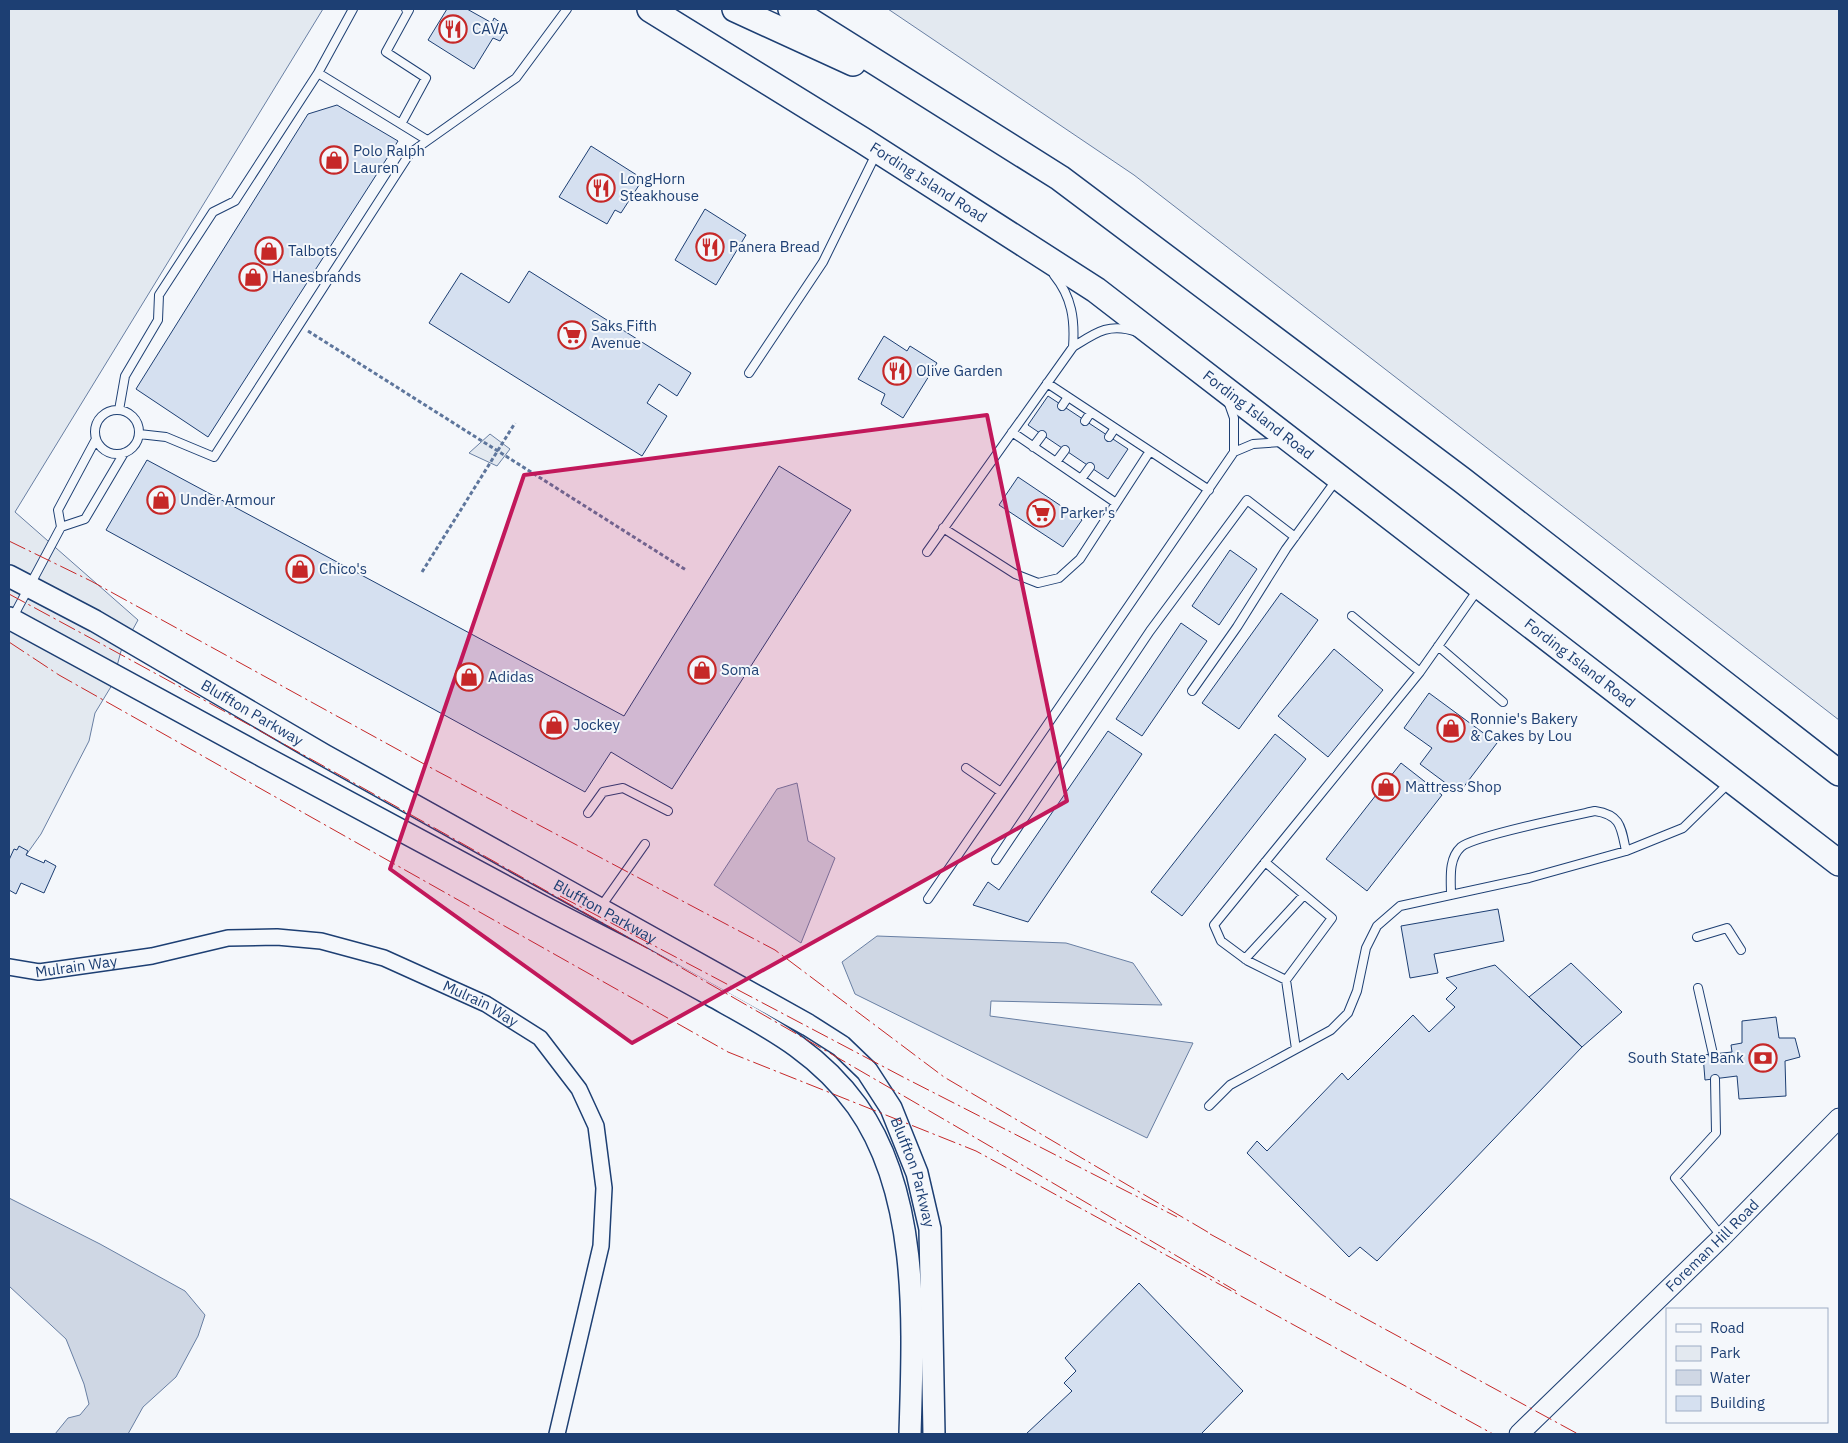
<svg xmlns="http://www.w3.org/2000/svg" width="1848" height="1443" font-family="'IBM Plex Sans',sans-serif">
	<rect width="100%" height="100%" fill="#f4f7fb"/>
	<!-- green -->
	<path fill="#e3e9f0" stroke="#687fa3" d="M9,9H323L15,512L138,620L121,651L112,685L95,713L89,741L41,834L9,879Z
		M888,9H1839V720L1134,175Z
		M490,434L510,449L497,466L469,453Z"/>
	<!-- water -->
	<path fill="#cfd7e4" stroke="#687fa3" d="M797,783L808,841L835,858L801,943L714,885L777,789Z
		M877,936L1066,943L1133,963L1162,1005L991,1001L990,1016L1193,1043L1147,1138L855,994L842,962Z
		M9,1198L100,1244L185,1291L205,1315L198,1336L176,1377L143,1407L128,1434H55L68,1418L80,1415L89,1404L84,1384L66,1339L9,1286Z"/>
	<!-- building -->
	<path fill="#d5e0f0" stroke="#1d3f73" d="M447,9H467L492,23L494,18L508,28L500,41L493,38L474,69L428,40Z
		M337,105L398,141L208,437L136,389L308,114Z
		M591,146L643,179L621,213L615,210L607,224L559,197Z
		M705,209L746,235L716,285L675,260Z
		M529,271L691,373L677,396L659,384L647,403L667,416L642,456L429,323L461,273L509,303Z
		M884,336L907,351L910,346L937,363L903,418L881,404L885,394L858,379Z
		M1048,396L1128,449L1108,479L1028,425Z
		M147,460L624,716L779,466L851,510L672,789L611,752L585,792L106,530Z
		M1018,477L1082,520L1063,547L999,505Z
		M1230,550L1257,569L1219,625L1192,606Z
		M1281,593L1318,620L1239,729L1202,703Z
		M1181,623L1207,641L1142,736L1116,719Z
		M1334,649L1383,690L1328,757L1278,716Z
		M1429,693L1497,743L1459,793L1420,764L1432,748L1404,728Z
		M1108,731L1142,754L1028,922L973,905L988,882L999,890Z
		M1275,734L1306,759L1182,916L1151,892Z
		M1401,763L1442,795L1367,891L1326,859Z
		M19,846L28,851L26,855L44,863L45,860L56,866L44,893L21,883L16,894L9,890V860L14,849L17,850Z
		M1498,909L1504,941L1434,954L1438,973L1410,978L1401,926Z
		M1571,963L1622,1012L1582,1047L1529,997Z
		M1495,965L1582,1047L1377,1261L1360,1247L1349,1257L1247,1153L1257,1141L1267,1151L1342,1073L1348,1080L1413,1015L1429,1032L1455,1007L1446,999L1457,988L1446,978Z
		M1776,1017L1779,1038H1795L1800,1057L1785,1061L1786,1096L1739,1099L1737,1076L1705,1080L1703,1055L1732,1052L1731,1045L1742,1043V1021Z
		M1139,1283L1243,1391L1201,1434H1026L1072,1391L1064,1383L1076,1371L1065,1358Z"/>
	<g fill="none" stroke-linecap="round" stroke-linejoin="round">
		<!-- service casing -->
		<g stroke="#1d3f73" stroke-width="10">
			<path id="service" d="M318,73L353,9
				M401,124L426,78L386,52L409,10L406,9
				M1054,275C1072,297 1075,320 1073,347
				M749,373L823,262L876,154
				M1228,401L1234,418V452L1253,444L1281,442
				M1062,406L1068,397
				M119,410L125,376L158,320L159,295L213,212L235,201L318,73L427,140
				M95 432a22 22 0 1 1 44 0a22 22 0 1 1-44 0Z
				M1085,421L1091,412
				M1012,432L1116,503
				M139,434L166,437L214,457L410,153L516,78L567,9
				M1109,437L1115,428
				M1033,447L1042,435
				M1150,451L1209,490
				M1056,462L1065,450
				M1081,479L1090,467
				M61,527L85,519L124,453
				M943,528L1015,574L1038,583L1059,578L1080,559L1150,451L1047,383
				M927,552L1073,347C1095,333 1109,322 1137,332
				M1352,616L1420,672
				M13,617L61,527L58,510L96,439
				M1438,646L1503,702
				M1192,691L1237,627L1286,549L1337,479
				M966,768L1001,792
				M588,813L603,792L623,788L668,811
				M996,860L1150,631L1247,500L1295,537
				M1265,862L1332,918L1286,980L1248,961L1221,941L1214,925L1420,672L1479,588
				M1451,895C1451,879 1448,859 1461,847C1473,836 1572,816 1595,811C1621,815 1621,827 1626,851
				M928,899L1234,452
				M600,908L645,844
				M1697,937L1727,928L1741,950
				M1245,959L1304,895
				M1286,980L1296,1049
				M1698,988L1713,1054
				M1715,1079L1716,1133L1675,1178L1722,1237
				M1209,1106L1230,1085L1331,1030L1348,1013L1357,991L1366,948L1377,926L1400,906L1529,878L1626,851L1683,828L1729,783"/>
		</g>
		<!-- minor casing -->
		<g stroke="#1d3f73" stroke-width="18">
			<g id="minor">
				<path id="s1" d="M9,967L39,972L152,956L228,938L277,937L321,941L384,958L486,1004L540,1038L579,1089L596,1126L604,1188L601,1246L557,1434"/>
			</g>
		</g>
		<!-- tertiary casing -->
		<g stroke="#1d3f73" stroke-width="21">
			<g id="tertiary">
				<path id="s2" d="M1519,1434L1722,1237L1839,1118"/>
			</g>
		</g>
		<!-- secondary casing -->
		<g stroke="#1d3f73" stroke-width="24">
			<g id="secondary">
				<path id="s3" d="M9,576L95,621L324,755L808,1025L841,1046L867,1071L891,1108L917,1173L930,1229L934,1434"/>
				<path d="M9,618C185,715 363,810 540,905C597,935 655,963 711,995C768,1027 817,1051 857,1106C921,1196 913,1329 910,1434"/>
			</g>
		</g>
		<!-- trunk casing -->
		<g stroke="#1d3f73" stroke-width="28">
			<g id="trunk">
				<path id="s4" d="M650,9L862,140L1096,290L1839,863"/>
				<path d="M735,9L853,63"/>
				<path d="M791,9L1060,178L1462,480L1839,773"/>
			</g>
		</g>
		<!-- path -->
		<path stroke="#5e769c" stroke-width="3" stroke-dasharray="4 2.5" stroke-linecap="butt" d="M308,331L686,570
			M422,572L515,423"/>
		<!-- service -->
		<use href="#service" stroke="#f4f7fb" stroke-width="8"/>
		<!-- minor -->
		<use href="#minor" stroke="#f4f7fb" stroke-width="15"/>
		<!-- tertiary -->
		<use href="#tertiary" stroke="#f4f7fb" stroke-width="19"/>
		<!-- secondary -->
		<use href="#secondary" stroke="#f4f7fb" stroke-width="21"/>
		<!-- trunk -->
		<use href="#trunk" stroke="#f4f7fb" stroke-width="25"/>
		<!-- power -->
		<path stroke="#c62828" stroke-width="1" stroke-dasharray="18 4 2.5 4" stroke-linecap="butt" d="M9,541L91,581L435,770L775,950L944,1077L1211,1234
			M9,594C423,817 831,1051 1236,1291
			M9,642L59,675L728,1052L976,1151L1493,1434
			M560,896L903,1077L1177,1217
			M1210,1234L1578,1434"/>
	</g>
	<!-- marked area -->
	<path fill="#c2185b" fill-opacity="0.2" stroke="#c2185b" stroke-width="4" stroke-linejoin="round" d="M987,415L1067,801L632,1043L390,869L524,475Z"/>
	<!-- icons -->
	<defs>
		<g id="restaurant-ring" transform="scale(1.4375)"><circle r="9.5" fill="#f4f7fb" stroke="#c62828" stroke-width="1.5"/><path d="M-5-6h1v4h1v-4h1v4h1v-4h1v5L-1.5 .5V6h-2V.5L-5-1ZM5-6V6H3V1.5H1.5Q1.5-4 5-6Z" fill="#c62828"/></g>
		<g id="shop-ring" transform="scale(1.4375)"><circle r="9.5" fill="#f4f7fb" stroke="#c62828" stroke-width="1.5"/><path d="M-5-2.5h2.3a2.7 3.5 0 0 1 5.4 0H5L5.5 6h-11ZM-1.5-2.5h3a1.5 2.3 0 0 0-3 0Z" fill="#c62828"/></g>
		<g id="supermarket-ring" transform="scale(1.4375)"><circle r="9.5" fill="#f4f7fb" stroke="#c62828" stroke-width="1.5"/><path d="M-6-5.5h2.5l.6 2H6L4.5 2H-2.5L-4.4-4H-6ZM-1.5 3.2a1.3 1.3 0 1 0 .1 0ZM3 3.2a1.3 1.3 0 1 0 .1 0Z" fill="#c62828"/></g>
		<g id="bank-ring" transform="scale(1.4375)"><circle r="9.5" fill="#f4f7fb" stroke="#c62828" stroke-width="1.5"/><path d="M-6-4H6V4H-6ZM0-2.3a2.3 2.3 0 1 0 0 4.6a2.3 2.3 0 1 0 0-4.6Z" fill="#c62828"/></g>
	</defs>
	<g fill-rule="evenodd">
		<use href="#restaurant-ring" x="453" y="29"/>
		<use href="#shop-ring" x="334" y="160"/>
		<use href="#restaurant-ring" x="601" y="188"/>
		<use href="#restaurant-ring" x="710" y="247"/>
		<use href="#shop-ring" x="269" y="251"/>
		<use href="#shop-ring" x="253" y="277"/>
		<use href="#supermarket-ring" x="572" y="335"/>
		<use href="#restaurant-ring" x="897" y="371"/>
		<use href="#shop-ring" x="161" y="500"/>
		<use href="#supermarket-ring" x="1041" y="513"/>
		<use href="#shop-ring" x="300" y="569"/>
		<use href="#shop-ring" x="702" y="670"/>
		<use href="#shop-ring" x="469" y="677"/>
		<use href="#shop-ring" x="554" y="725"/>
		<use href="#shop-ring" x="1451" y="728"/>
		<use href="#shop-ring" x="1386" y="787"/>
		<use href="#bank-ring" x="1763" y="1058"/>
	</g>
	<g text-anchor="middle" stroke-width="4" stroke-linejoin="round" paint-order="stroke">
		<!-- poi labels -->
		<g font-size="15" fill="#1d3f73" stroke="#f4f7fb" text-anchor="start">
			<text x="472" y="34">CAVA</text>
			<text x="353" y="156">Polo Ralph<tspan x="353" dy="17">Lauren</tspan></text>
			<text x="620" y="184">LongHorn<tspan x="620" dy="17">Steakhouse</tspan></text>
			<text x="729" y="252">Panera Bread</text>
			<text x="288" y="256">Talbots</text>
			<text x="272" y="282">Hanesbrands</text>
			<text x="591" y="331">Saks Fifth<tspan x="591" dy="17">Avenue</tspan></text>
			<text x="916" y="376">Olive Garden</text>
			<text x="180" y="505">Under Armour</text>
			<text x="1060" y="518">Parker's</text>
			<text x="319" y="574">Chico's</text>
			<text x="721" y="675">Soma</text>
			<text x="488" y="682">Adidas</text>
			<text x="1470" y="724">Ronnie's Bakery<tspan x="1470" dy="17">&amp; Cakes by Lou</tspan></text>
			<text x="573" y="730">Jockey</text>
			<text x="1405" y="792">Mattress Shop</text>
			<text x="1744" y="1063" text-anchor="end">South State Bank</text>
		</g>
		<!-- street labels -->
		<g font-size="15" fill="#1d3f73" stroke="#f4f7fb">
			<text dy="5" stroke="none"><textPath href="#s4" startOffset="328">Fording Island Road</textPath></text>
			<text dy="5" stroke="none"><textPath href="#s4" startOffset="732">Fording Island Road</textPath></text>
			<text dy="5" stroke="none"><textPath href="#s4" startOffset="1138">Fording Island Road</textPath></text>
			<text dy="5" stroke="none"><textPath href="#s3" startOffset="279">Bluffton Parkway</textPath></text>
			<text dy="5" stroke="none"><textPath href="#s3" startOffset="684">Bluffton Parkway</textPath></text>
			<text dy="5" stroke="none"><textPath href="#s1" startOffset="68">Mulrain Way</textPath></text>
			<text dy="5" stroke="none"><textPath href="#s1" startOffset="488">Mulrain Way</textPath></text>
			<text dy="5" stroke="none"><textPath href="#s3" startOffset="1104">Bluffton Parkway</textPath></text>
			<text dy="5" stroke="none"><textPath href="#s2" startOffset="270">Foreman Hill Road</textPath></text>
		</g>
	</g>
	<!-- border -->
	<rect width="1848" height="1443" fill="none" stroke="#1d3f73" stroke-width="20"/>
	<!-- legend -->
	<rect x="1666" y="1308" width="162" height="115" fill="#f4f7fb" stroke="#9eadc5"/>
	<rect x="1676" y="1324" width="25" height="8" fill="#f4f7fb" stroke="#9eadc5"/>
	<text x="1710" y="1333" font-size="15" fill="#1d3f73">Road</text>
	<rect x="1676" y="1346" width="25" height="15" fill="#e3e9f0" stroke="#9eadc5"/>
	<text x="1710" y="1358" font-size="15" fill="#1d3f73">Park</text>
	<rect x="1676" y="1370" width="25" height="15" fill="#cfd7e4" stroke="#9eadc5"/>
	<text x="1710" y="1383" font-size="15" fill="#1d3f73">Water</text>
	<rect x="1676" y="1396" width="25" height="15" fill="#d5e0f0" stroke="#9eadc5"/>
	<text x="1710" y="1408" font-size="15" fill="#1d3f73">Building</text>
</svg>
